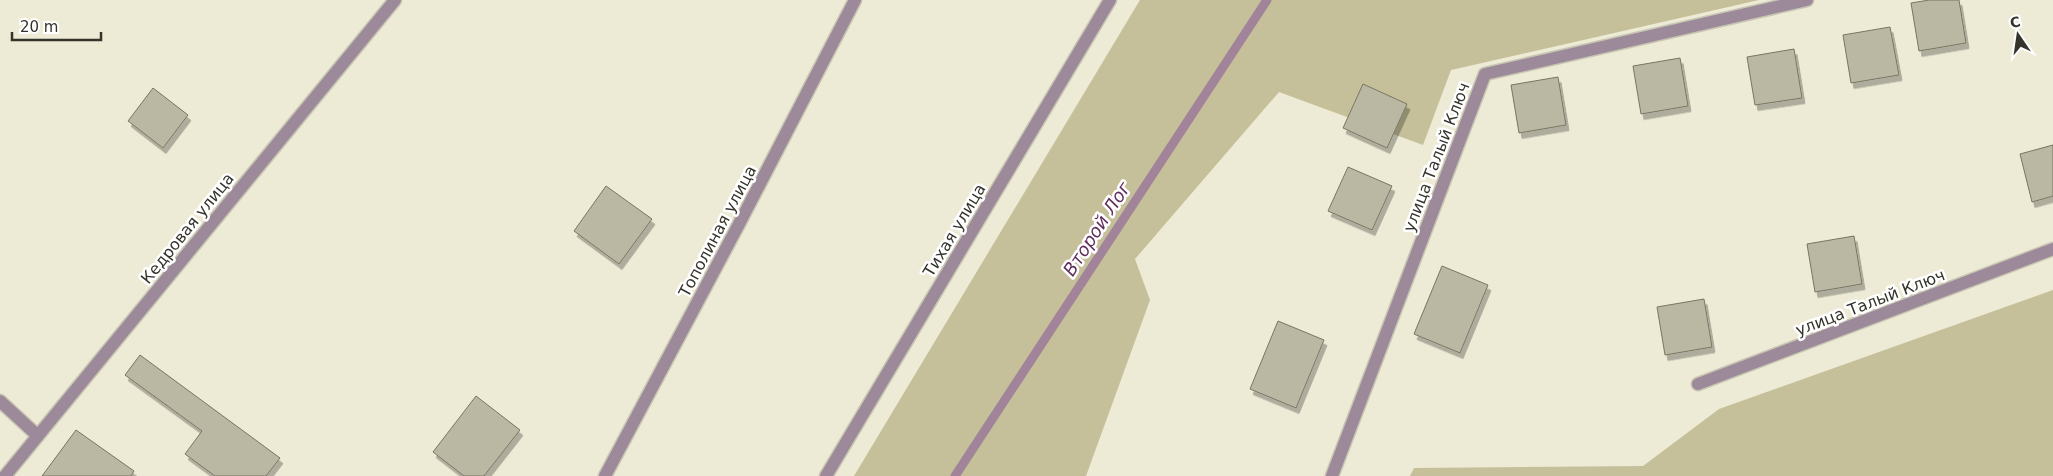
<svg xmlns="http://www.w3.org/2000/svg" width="2053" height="476" font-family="'DejaVu Sans',sans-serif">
	<defs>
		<filter id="shadow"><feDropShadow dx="3" dy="5.5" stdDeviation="0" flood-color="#0004"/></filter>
	</defs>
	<rect width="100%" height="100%" fill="#edead5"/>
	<!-- green -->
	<path fill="#c5c09a" d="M1140,0H1759L1451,70L1423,145L1279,92L1135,259L1150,300L1086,476H854Z
		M2053,290V476H1410L1414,468L1643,466L1719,409Z"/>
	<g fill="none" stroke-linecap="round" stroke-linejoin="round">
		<!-- stream -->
		<path stroke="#a2849a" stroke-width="9" d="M955,476L1267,0"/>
	</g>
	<!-- building -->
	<path fill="#bab7a2" stroke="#787562" filter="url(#shadow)" d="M1929,0H1959L1966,43L1919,51L1911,3Z
		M1890,27L1899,75L1851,83L1843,35Z
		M1794,49L1802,98L1755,105L1747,57Z
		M1680,58L1688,106L1641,114L1633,66Z
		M1558,77L1566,125L1519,133L1511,85Z
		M1363,84L1407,104L1387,148L1343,128Z
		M153,88L188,115L163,148L128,121Z
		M2053,145V196L2032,202L2020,154Z
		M1348,167L1392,186L1372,230L1328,211Z
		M606,186L652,219L619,264L574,231Z
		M1854,236L1862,284L1815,292L1807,244Z
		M1442,266L1488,285L1460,353L1414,334Z
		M1704,299L1712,347L1665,355L1657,307Z
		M1278,321L1324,340L1296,408L1250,389Z
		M140,355L280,458L266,476H215L185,454L202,431L125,375Z
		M476,396L520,430L484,476H464L433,452Z
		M76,430L134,471L131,476H42Z"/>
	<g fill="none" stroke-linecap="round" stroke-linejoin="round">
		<!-- minor casing -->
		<g stroke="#c8c6b3" stroke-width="15">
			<path id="minor" d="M1698,384L2053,249
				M0,401L38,436
				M5,476L395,0
				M605,476L739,224L855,0
				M826,476L1110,0
				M1332,476L1485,74L1807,0"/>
		</g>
		<!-- minor -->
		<use href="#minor" stroke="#9c8999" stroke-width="12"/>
	</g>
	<g text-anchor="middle" stroke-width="5" stroke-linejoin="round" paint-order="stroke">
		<!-- street labels -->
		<g font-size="16" fill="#35342c" stroke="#fff">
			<text transform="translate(1436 157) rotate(-69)" y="6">улица Талый Ключ</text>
			<text transform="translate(187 228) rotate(-51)" y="6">Кедровая улица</text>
			<text transform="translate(954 230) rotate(-59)" y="6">Тихая улица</text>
			<text transform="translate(717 231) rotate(-62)" y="6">Тополиная улица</text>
			<text transform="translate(1870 302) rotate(-21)" y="6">улица Талый Ключ</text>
		</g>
		<!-- water labels -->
		<g font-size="18" font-style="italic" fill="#622d5b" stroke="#fff">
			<text transform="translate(1097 229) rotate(-57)" y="6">Второй Лог</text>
		</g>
	</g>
	<!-- north arrow -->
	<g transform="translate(2018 35) rotate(347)" stroke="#ffffff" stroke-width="4" paint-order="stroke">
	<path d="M0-4L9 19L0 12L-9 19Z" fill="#35342c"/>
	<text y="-8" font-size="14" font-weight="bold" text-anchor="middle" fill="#35342c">С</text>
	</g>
	<!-- scale -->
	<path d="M12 32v8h89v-8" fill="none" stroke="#35342c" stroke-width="2.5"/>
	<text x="20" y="32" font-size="15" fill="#35342c" stroke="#ffffff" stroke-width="4" paint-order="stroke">20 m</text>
</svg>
